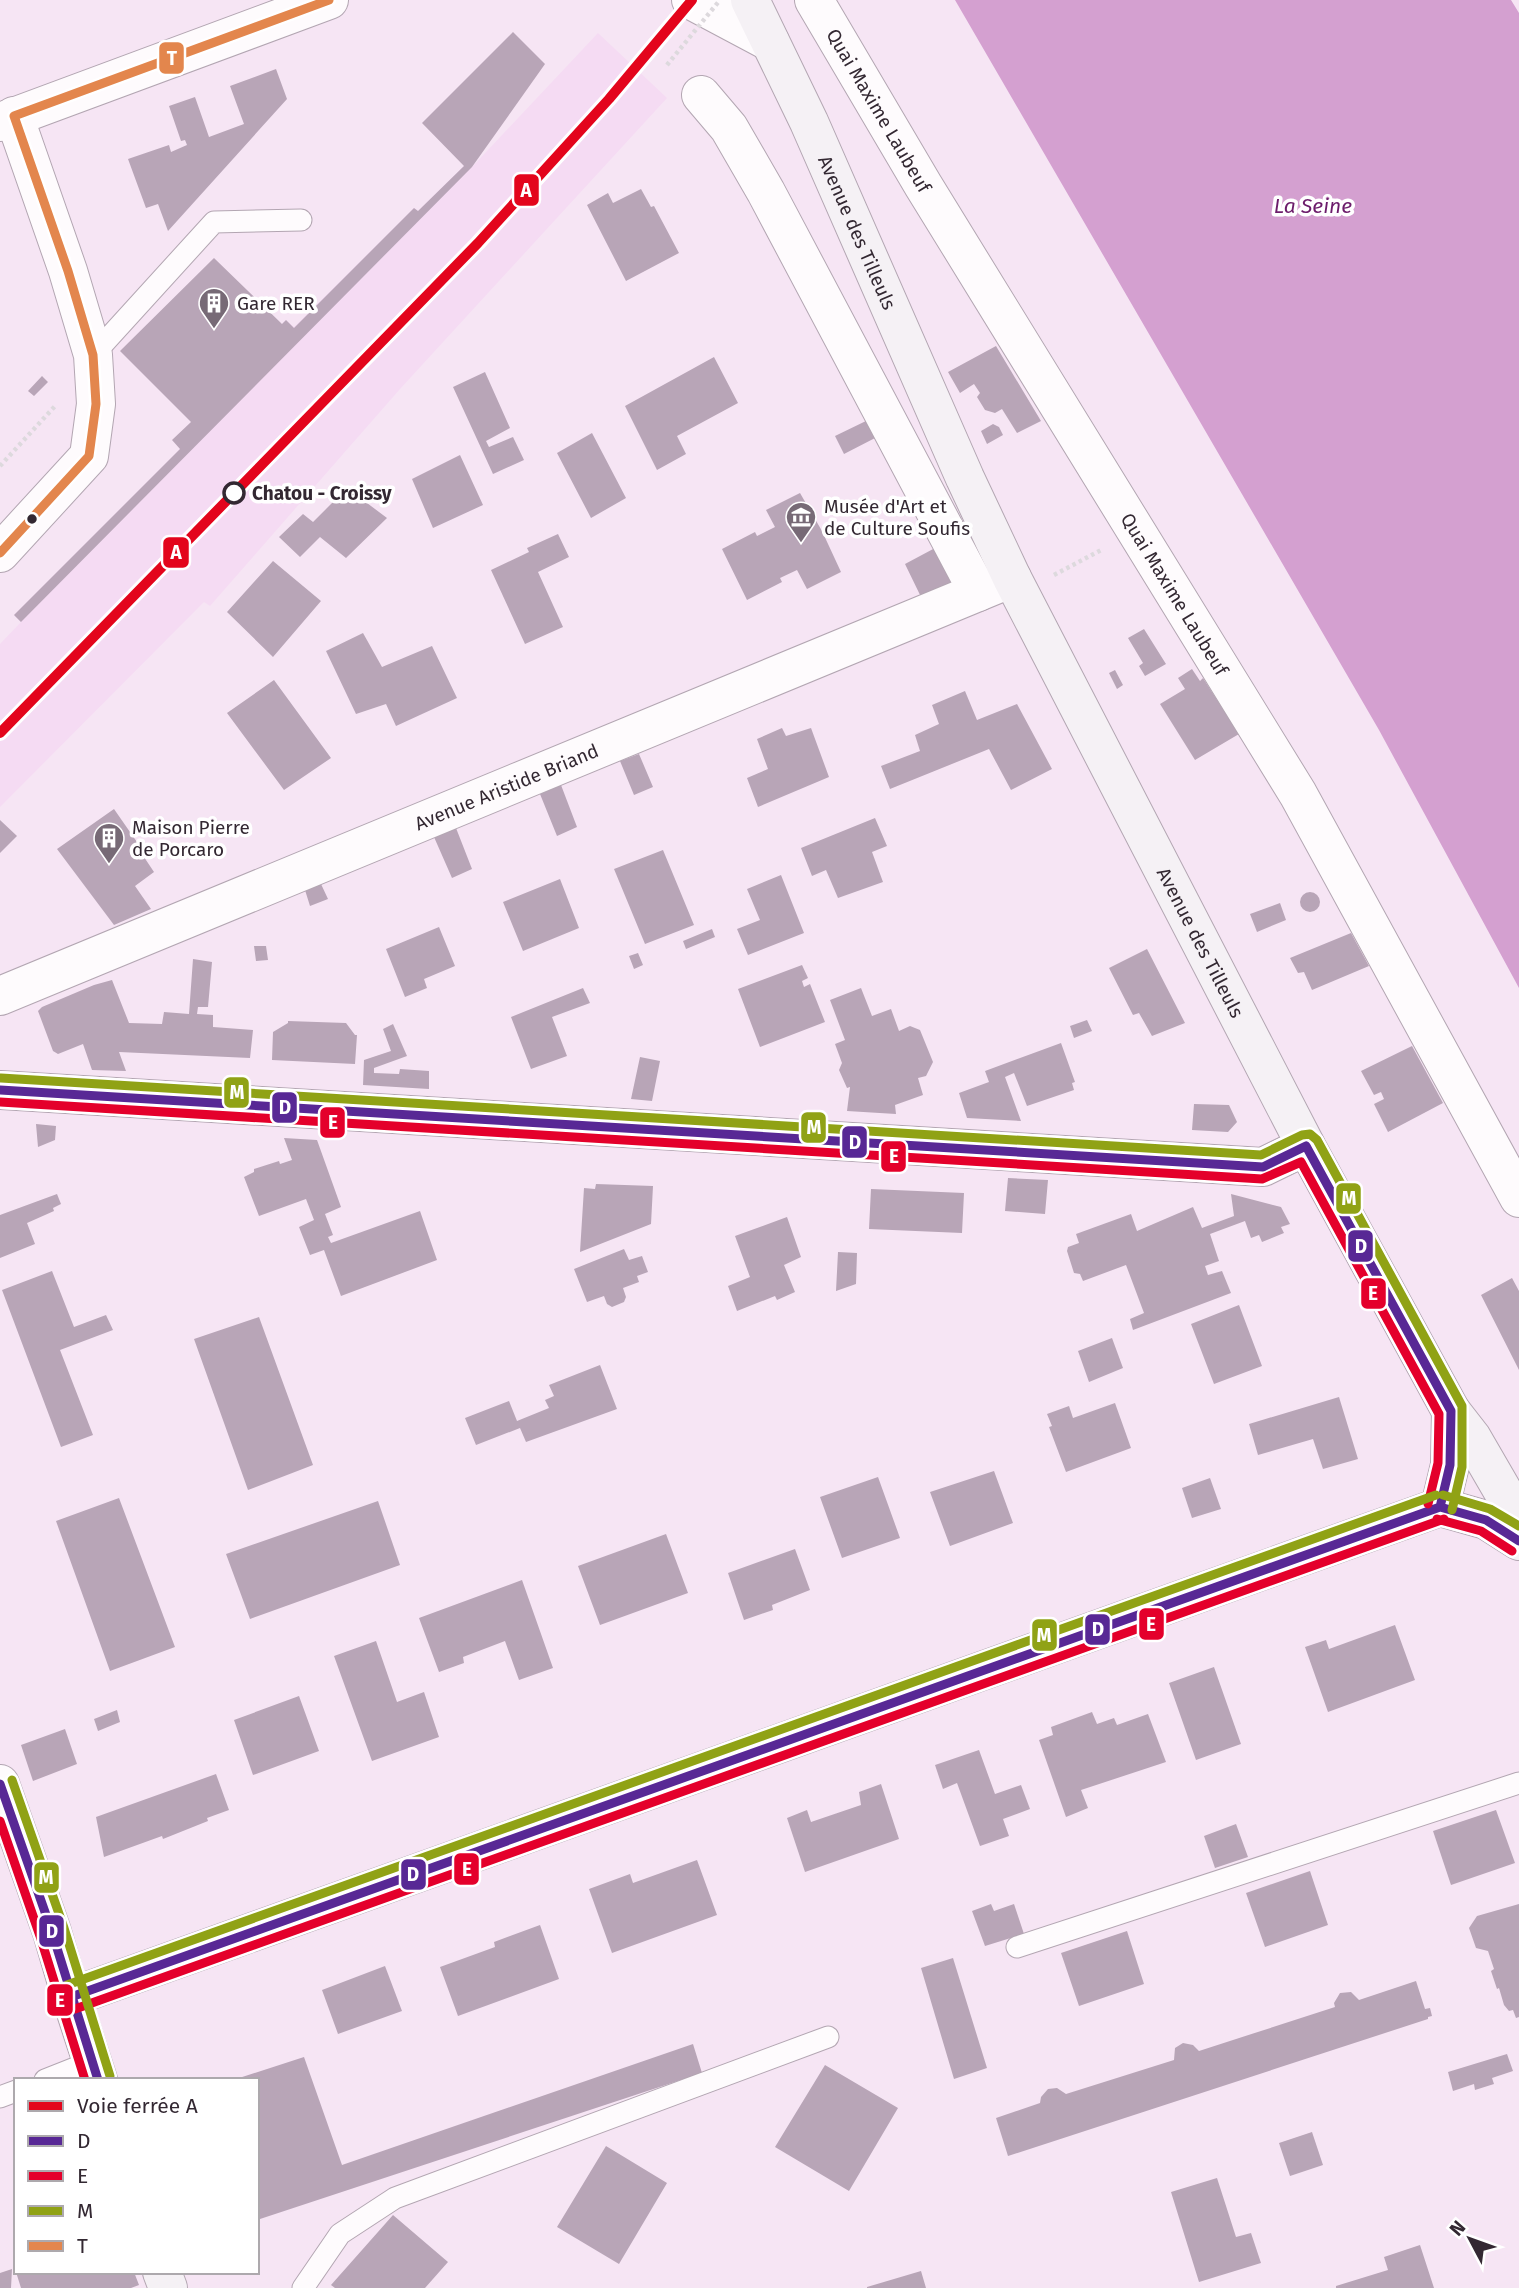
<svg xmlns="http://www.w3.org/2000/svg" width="1519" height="2288" font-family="'Fira Sans',sans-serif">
	<rect width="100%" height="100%" fill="#f6e5f4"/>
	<!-- built -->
	<path fill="#f5dbf3" d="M598,33L667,98L400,389L210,606L204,602L0,807V644L21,622L14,615L180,449L191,422L247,357L286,320L294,327L414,208L418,211L464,166L472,167Z"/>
	<!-- water -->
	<path fill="#d4a0d0" d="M955,0H1511L1519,13V988L1379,730Z"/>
	<!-- building -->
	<path fill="#b8a5b7" d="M513,32L545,64L472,167L21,622L14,615L180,449L172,440L191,422L120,351L214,258L282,324L286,320L294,328L414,208L418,211L464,166L422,123Z
		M276,69L287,99L168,231L158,204L146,208L128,159L169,145L171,152L187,145L185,140L181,141L169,106L195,97L209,137L244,124L230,86Z
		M641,189L651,207L654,206L679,253L626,281L587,205L608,193L613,203Z
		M996,346L1041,421L1017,433L1002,409L995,413L985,410L977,397L980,393L974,384L960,393L948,372Z
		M714,357L738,403L677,436L686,454L657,470L625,406Z
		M485,372L510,428L486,441L489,447L513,437L524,460L493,474L453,387Z
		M42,376L48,382L34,396L28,391Z
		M868,420L877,437L844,454L835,436Z
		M993,424L999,427L1003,435L987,444L981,431Z
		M592,433L626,498L591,518L557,453Z
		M460,455L483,505L433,528L412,479Z
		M347,488L387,518L346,558L320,537L300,557L279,537L303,514L313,522Z
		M800,493L822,531L841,572L807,589L797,570L780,578L782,582L747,600L722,549L755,532L757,536L775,527L766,510Z
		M558,534L569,557L538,572L563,627L525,644L491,570L529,552L527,548Z
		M935,548L954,585L922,599L905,564Z
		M273,561L321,601L273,657L227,612Z
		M1144,629L1166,664L1145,676L1139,666L1143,663L1128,638Z
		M363,633L382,667L432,646L457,698L396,726L386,704L356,714L326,651Z
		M1192,669L1200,681L1203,678L1239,734L1195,760L1160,704L1185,689L1178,678Z
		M1115,670L1123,685L1117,689L1109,673Z
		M274,680L331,758L284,790L227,713Z
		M965,691L977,720L1017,704L1052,769L1011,790L989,749L890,789L881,766L920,751L915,735L939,724L932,705Z
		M782,728L786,736L811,728L829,777L758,807L747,778L768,769L757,739Z
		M639,754L653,787L634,795L620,761Z
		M561,785L577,827L557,836L540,794Z
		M114,809L146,855L144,857L154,872L135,886L151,909L114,925L57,849Z
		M875,818L887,846L872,852L883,882L838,898L826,870L812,876L801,848Z
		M0,820L17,836L0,853Z
		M456,828L472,869L452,878L434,837Z
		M663,850L694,925L645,944L614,869Z
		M781,875L804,933L748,955L737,929L760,920L747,889Z
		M560,879L579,928L523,951L503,902Z
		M321,884L328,899L310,906L305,890Z
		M1300 902a10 10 0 1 1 20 0a10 10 0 1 1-20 0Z
		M1280,903L1286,920L1257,932L1250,914Z
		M439,927L455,966L424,979L427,988L405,997L386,949Z
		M712,929L715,937L686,949L683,941Z
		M1351,933L1369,966L1312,990L1304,972L1298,973L1290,958Z
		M254,946H266L268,960L256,961Z
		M1147,949L1185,1023L1152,1036L1139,1013L1133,1015L1109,968Z
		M638,953L643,965L634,969L629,956Z
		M193,959L212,962L208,1007H198L197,1014L213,1015V1027L253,1030L250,1058L119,1052L126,1071L92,1070L83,1044L58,1054L53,1051L38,1011L42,1007L94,985L112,980L129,1023L162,1024L164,1012L189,1014Z
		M802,965L808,978L802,981L804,987L810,984L825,1022L760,1047L738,989Z
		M583,988L590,1003L552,1017L567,1056L531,1069L511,1017Z
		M861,988L872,1016L891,1009L899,1031L910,1026L920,1030L933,1062L926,1076L918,1078L923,1095L895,1105L896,1114L847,1111L850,1087L847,1088L839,1070L842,1063L835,1044L845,1040L830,1000Z
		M1087,1020L1092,1031L1074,1038L1070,1026Z
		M288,1021L346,1023L355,1035H357L355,1064L272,1060L273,1032L288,1023Z
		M393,1024L407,1056L374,1068V1073L399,1074L400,1069L429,1071V1089L363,1085L364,1060L391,1051L383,1029Z
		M1061,1043L1075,1082L1072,1083L1074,1090L1027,1106L1014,1073L1005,1077L1021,1121L967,1118L959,1093L989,1082L985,1071Z
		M1412,1046L1443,1103L1388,1132L1374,1104L1384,1099L1381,1092L1374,1095L1361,1071Z
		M640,1057L660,1061L652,1101L631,1099Z
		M1194,1104L1229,1105L1237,1122L1228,1132L1192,1130Z
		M36,1124L56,1126L55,1140L38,1147Z
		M284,1138L317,1140L341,1207L325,1214L333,1235L328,1237L331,1243L420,1211L437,1260L341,1296L324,1250L310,1255L299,1227L314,1220L306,1199L259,1216L244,1177L254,1172V1169L279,1161L280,1164L292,1160Z
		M1008,1178L1048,1180L1045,1214L1005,1211Z
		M596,1184L653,1186L651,1224L580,1252L584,1188L595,1189Z
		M871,1189L964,1193L962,1233L869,1229Z
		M57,1194L61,1204L53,1208L54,1211L27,1223L35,1244L0,1258V1215Z
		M1231,1194L1281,1207L1290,1224L1281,1227L1284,1233L1262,1242L1259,1235L1251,1238L1245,1221L1210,1234L1219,1261L1205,1266L1208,1275L1222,1271L1231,1293L1133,1330L1130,1319L1144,1313L1126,1265L1083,1281L1080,1274L1074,1273L1067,1251L1068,1247L1079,1243L1076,1234L1131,1214L1137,1231L1193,1207L1202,1228L1234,1216Z
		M787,1217L801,1257L784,1265L795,1292L777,1300L775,1296L737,1311L728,1286L750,1277L735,1236Z
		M624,1249L629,1260L642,1256L648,1272L637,1276L639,1282L623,1288L626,1297L624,1302L612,1307L607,1304L604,1296L587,1302L574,1269Z
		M838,1252L857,1253L856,1284L836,1291Z
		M52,1271L74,1327L106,1315L113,1330L60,1350L93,1435L61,1447L2,1290Z
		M1512,1278L1519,1291V1370L1481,1295Z
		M1239,1305L1262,1366L1214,1384L1191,1324Z
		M259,1317L313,1465L248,1490L194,1339Z
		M1112,1338L1123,1368L1089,1382L1078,1351Z
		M600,1365L617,1409L526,1442L520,1428L476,1445L465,1418L509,1401L517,1421L549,1408L545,1400L554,1396L549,1385Z
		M1339,1397L1358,1459L1323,1469L1313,1439L1258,1455L1249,1424Z
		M1115,1403L1131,1448L1066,1472L1049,1427L1052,1426L1047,1414L1069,1406L1073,1418Z
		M994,1471L1013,1523L950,1546L930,1492Z
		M878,1477L900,1538L842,1558L820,1497Z
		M1210,1478L1221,1509L1192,1518L1182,1488Z
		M119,1498L175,1647L110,1671L56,1521Z
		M378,1501L400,1565L250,1619L226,1554Z
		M666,1534L688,1593L600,1625L578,1566Z
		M795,1549L810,1590L772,1605L773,1610L744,1620L728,1573Z
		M522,1580L553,1668L519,1680L505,1641L463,1657L464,1663L439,1672L419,1618Z
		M1395,1625L1415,1680L1328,1712L1305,1647L1326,1640L1329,1649Z
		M376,1641L397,1702L424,1692L439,1737L372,1761L334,1656Z
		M1214,1667L1241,1744L1196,1760L1169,1683Z
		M299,1696L319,1751L253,1775L234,1720Z
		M117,1710L120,1722L98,1731L94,1719Z
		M1092,1712L1097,1724L1114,1718L1117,1725L1148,1714L1166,1762L1081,1790L1088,1808L1066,1817L1039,1740L1053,1735L1051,1727Z
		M65,1729L77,1764L33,1781L21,1745Z
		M979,1750L995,1794L1021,1785L1030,1809L1003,1819L1009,1836L980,1846L957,1783L943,1789L935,1765Z
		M216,1774L229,1810L207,1818L208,1821L163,1839L162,1836L104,1857L96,1817Z
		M881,1784L899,1839L805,1872L787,1818L807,1810L811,1822L861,1805L859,1792Z
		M1496,1810L1515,1863L1451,1885L1433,1831Z
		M1236,1824L1248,1857L1215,1868L1204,1836Z
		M697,1860L717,1915L612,1953L589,1889L630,1874L633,1883Z
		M1310,1871L1328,1925L1265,1947L1246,1893Z
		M991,1904L994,1911L1014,1904L1024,1934L985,1946L972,1911Z
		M1519,1904V2017L1516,2018L1513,2010L1509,2011L1504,2005L1499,1988L1497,1989L1491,1971L1494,1969L1488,1951L1476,1948L1469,1928L1477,1916Z
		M540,1925L559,1979L458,2016L440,1967L495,1947L494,1942Z
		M1127,1931L1144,1984L1079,2006L1061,1953Z
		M953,1958L987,2068L954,2079L921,1968Z
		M385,1966L402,2011L338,2034L322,1990Z
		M1416,1981L1425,2009L1430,2008L1432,2016L1428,2017V2019L1008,2156L996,2118L1040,2103L1041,2097L1048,2089L1057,2088L1066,2094L1174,2060L1175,2048L1183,2043L1193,2045L1199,2051L1335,2007L1334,2003L1340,1993L1351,1992L1359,2000Z
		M693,2044L702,2073L257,2220V2080L236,2079L304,2057L342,2165Z
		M1507,2054L1513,2071L1492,2078L1494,2084L1475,2090L1474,2084L1453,2091L1448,2072Z
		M825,2065L898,2108L849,2191L775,2147Z
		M1312,2132L1323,2165L1290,2176L1279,2143Z
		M606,2146L667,2183L619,2264L557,2227Z
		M1217,2178L1236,2237L1251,2233L1261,2263L1199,2282L1171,2192Z
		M393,2215L448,2262L425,2288H335L331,2285Z
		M1420,2245L1434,2288H1336V2286L1388,2270L1384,2257Z
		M12,2269L11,2288H0V2273Z
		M921,2271L926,2288H867V2287Z
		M16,2272H134L139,2285L131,2288H21Z"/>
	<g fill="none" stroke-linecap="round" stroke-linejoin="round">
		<!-- service casing -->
		<g stroke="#b3a6b2" stroke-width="23">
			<path id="service" d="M93,355L214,222L301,220
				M1017,1947L1519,1783
				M45,2080L93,2061
				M0,2097L16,2091
				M303,2288L340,2234L395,2198L828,2037"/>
		</g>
		<!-- minor casing -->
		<g stroke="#b3a6b2" stroke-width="40">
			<g id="minor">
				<path d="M691,0L770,42"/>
				<path id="s1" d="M814,0L923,185L1298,794L1519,1198"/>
				<path d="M701,95L729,128L766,192L978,592"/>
				<path d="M0,122L329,0"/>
				<path d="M0,553L89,456L96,404L93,355L68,271L14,116"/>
				<path id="s2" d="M0,996L1012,578"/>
				<path d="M0,1090L1263,1167L1306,1146"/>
				<path d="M0,1784L52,1932L71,1997"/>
			</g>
		</g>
		<!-- secondary casing -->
		<g stroke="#b3a6b2" stroke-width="40">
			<g id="secondary">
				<path id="s3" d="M750,0L809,122L965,478L1012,578L1306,1146L1451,1411L1472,1438L1519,1519"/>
				<path d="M1440,1507L1450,1465L1451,1411"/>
				<path d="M1440,1507L1486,1520L1519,1541"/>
				<path d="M98,2080L71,1997L1440,1507"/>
				<path d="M162,2272L168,2288"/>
			</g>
		</g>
		<!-- path -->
		<path stroke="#ddd9dd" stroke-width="4.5" stroke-dasharray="3.5 3.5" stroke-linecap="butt" d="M0,466L56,405
			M1054,575L1103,549"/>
		<!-- service -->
		<use href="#service" stroke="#fefbfd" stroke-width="21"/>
		<!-- minor -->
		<use href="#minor" stroke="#fefbfd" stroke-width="38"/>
		<!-- secondary -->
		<use href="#secondary" stroke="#f5f1f5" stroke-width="38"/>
		<!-- path-bridge -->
		<path stroke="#ddd9dd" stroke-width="4.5" stroke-dasharray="3.5 3.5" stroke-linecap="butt" d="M667,65L720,0"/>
		<!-- bus-1 casing -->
		<g stroke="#fff" stroke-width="14">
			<path id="bus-1" d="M0,1090L1263,1167L1306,1146L1451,1411L1450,1465L1440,1507
				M1440,1507L1486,1520L1519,1541
				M0,1784L52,1932L98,2080
				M71,1997L1440,1507"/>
		</g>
		<!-- bus-2 casing -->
		<g stroke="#fff" stroke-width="14">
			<path id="bus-2" d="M0,1102L1262,1179L1301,1162L1439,1414L1438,1463L1428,1504
				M1437,1519L1481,1531L1512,1551
				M0,1821L40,1936L85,2080
				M75,2009L1444,1519"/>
		</g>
		<!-- bus-3 casing -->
		<g stroke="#fff" stroke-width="14">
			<path id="bus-3" d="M1,1078L1261,1155L1302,1135L1310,1134L1317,1140L1462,1406V1467L1452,1510
				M1443,1495L1490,1509L1519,1526
				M12,1780L64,1928L110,2076
				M67,1985L1436,1495"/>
		</g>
		<!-- bus-4 casing -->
		<g stroke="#fff" stroke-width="14">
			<path id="bus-4" d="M14,116L329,0
				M0,553L89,456L96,404L93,355L68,271L14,116"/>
		</g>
		<!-- bus-1 -->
		<use href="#bus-1" stroke="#582895" stroke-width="9"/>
		<!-- bus-2 -->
		<use href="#bus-2" stroke="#e4002b" stroke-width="9"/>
		<!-- bus-3 -->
		<use href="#bus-3" stroke="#90a215" stroke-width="9"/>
		<!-- bus-4 -->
		<use href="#bus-4" stroke="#e3864d" stroke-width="9"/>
		<!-- rail-1 casing -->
		<g stroke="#fff" stroke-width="16">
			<path id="rail-1" d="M0,733L478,243L609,99L692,0"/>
		</g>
		<!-- rail-1 -->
		<use href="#rail-1" stroke="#e3051c" stroke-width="10"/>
	</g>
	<!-- icons -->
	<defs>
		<g id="building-pin" transform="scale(1.575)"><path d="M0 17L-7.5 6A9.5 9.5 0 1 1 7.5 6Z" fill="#776a76" stroke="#fff"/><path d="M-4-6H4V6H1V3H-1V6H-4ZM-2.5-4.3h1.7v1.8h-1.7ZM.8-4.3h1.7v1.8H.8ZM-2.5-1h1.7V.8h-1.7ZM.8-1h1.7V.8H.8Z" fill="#fff"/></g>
		<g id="museum-pin" transform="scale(1.575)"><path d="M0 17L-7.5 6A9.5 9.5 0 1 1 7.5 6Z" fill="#776a76" stroke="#fff"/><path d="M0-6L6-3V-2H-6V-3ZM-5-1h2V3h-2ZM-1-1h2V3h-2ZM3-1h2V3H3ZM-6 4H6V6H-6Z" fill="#fff"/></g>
	</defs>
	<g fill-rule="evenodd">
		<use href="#building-pin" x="214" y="303"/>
		<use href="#museum-pin" x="801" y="517"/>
		<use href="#building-pin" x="109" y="838"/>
	</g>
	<!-- markers -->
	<circle fill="#fff" stroke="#332832" stroke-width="3.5" cx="234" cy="493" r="10"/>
	<circle fill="#332832" stroke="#fff" stroke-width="2.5" cx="32" cy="519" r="6"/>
	<g text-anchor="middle" stroke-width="7" stroke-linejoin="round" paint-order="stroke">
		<!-- street labels -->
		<g font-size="19" fill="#332832" stroke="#fff">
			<text dy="7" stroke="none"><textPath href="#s1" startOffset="128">Quai Maxime Laubeuf</textPath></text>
			<text dy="7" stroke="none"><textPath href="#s3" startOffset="256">Avenue des Tilleuls</textPath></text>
			<text dy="7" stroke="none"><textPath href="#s1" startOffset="695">Quai Maxime Laubeuf</textPath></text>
			<text dy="7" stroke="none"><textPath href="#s2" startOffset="548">Avenue Aristide Briand</textPath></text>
			<text dy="7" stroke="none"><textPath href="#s3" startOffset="1045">Avenue des Tilleuls</textPath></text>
		</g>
		<!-- poi labels -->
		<g font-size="19" fill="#332832" stroke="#fff" text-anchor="start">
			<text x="237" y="310">Gare RER</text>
			<text x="824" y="513">Musée d'Art et<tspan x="824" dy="22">de Culture Soufis</tspan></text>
			<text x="132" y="834">Maison Pierre<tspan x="132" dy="22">de Porcaro</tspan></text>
		</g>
		<!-- stop labels -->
		<g font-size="19" font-weight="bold" fill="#332832" stroke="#fff" text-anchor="start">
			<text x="252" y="500">Chatou - Croissy</text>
		</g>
		<!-- water labels -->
		<g font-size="21" font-style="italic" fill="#6c1c6b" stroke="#fff">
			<text x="1313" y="213">La Seine</text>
		</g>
	</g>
	<g stroke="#fff" stroke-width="2.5">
		<rect x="158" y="41" width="27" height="34" rx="7" fill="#e3864d"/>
		<rect x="513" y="173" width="27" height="34" rx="7" fill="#e3051c"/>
		<rect x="162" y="536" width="28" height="33" rx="7" fill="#e3051c"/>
		<rect x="223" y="1076" width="27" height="33" rx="7" fill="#90a215"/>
		<rect x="271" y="1091" width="27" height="33" rx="7" fill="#582895"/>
		<rect x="319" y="1106" width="27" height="33" rx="7" fill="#e4002b"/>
		<rect x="800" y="1111" width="27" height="33" rx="7" fill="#90a215"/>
		<rect x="841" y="1125" width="27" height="34" rx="7" fill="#582895"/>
		<rect x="880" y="1140" width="27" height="33" rx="7" fill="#e4002b"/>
		<rect x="1335" y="1182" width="27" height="33" rx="7" fill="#90a215"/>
		<rect x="1347" y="1229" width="27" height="34" rx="7" fill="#582895"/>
		<rect x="1360" y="1277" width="27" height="33" rx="7" fill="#e4002b"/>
		<rect x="1138" y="1607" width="27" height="34" rx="7" fill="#e4002b"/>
		<rect x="1084" y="1613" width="27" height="33" rx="7" fill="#582895"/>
		<rect x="1031" y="1618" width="27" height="34" rx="7" fill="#90a215"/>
		<rect x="453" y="1852" width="27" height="34" rx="7" fill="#e4002b"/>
		<rect x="400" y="1858" width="27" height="33" rx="7" fill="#582895"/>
		<rect x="33" y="1861" width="27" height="33" rx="7" fill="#90a215"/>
		<rect x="38" y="1914" width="27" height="34" rx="7" fill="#582895"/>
		<rect x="46" y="1983" width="28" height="34" rx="7" fill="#e4002b"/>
	</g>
	<g font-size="19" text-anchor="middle" font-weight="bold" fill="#fff">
		<text x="172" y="65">T</text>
		<text x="526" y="197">A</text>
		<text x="176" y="559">A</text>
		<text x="237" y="1099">M</text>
		<text x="285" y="1114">D</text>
		<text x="333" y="1129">E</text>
		<text x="814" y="1134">M</text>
		<text x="855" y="1149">D</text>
		<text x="894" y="1163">E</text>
		<text x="1349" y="1205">M</text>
		<text x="1361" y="1253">D</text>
		<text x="1373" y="1300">E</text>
		<text x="1151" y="1631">E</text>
		<text x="1098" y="1636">D</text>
		<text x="1044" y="1642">M</text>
		<text x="467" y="1876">E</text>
		<text x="413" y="1881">D</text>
		<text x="46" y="1884">M</text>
		<text x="52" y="1938">D</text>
		<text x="60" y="2007">E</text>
	</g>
	<!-- legend -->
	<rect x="14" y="2078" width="245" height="196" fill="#ffffff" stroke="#ada9ad" stroke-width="2"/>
	<rect x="28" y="2101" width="35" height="10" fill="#e3051c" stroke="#ada9ad" stroke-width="2"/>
	<text x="77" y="2113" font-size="21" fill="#332832">Voie ferrée A</text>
	<rect x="28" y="2136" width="35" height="10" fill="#582895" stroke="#ada9ad" stroke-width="2"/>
	<text x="77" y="2148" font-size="21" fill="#332832">D</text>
	<rect x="28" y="2171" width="35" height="10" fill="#e4002b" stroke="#ada9ad" stroke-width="2"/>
	<text x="77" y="2183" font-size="21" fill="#332832">E</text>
	<rect x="28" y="2206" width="35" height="10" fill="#90a215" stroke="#ada9ad" stroke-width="2"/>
	<text x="77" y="2218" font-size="21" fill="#332832">M</text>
	<rect x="28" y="2241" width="35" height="10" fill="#e3864d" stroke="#ada9ad" stroke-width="2"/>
	<text x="77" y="2253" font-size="21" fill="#332832">T</text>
	<!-- north arrow -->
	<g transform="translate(1470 2239) rotate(311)" stroke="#ffffff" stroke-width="5" paint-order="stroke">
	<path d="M0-5L12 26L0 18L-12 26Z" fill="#332832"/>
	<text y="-10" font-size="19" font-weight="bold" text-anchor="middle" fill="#332832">N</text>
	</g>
</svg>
